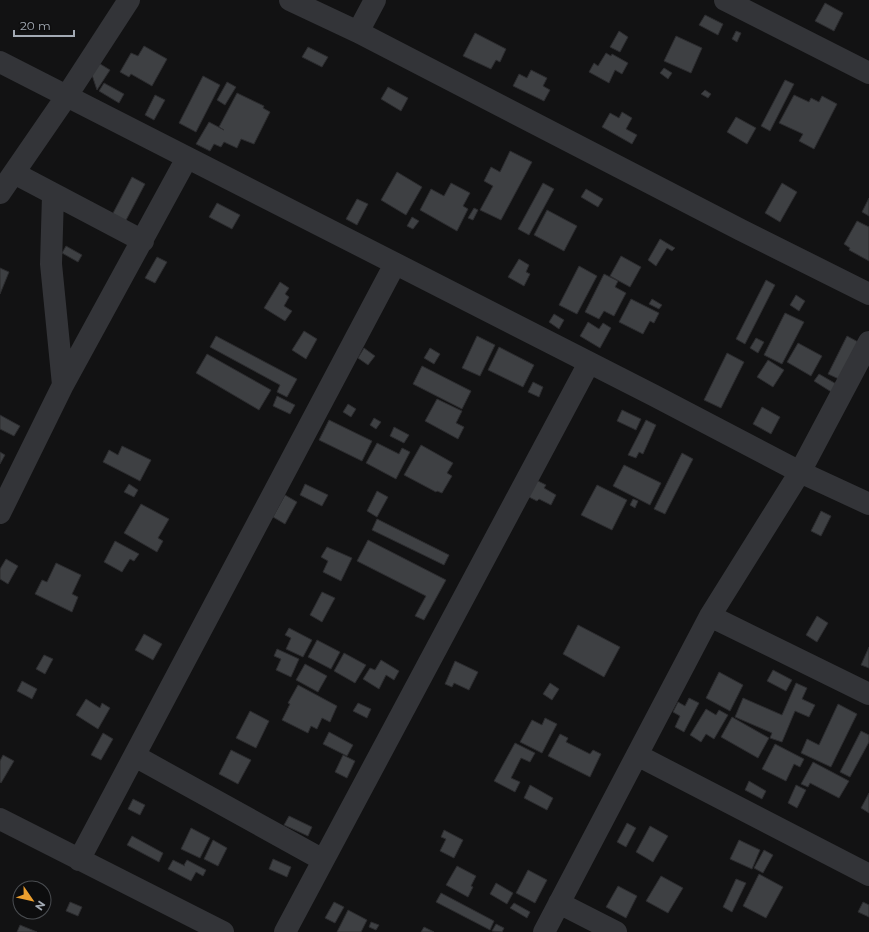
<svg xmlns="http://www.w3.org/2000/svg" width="869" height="932" font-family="Montserrat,sans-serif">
	<rect width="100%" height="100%" fill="#121213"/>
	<!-- building -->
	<path fill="#3e4043" stroke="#2c2c2f" d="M825,3L843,13L834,31L815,21Z
		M705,15L723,24L718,35L699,25Z
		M619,31L628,37L620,52L610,47Z
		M736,31L741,33L737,42L732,39Z
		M475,33L506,49L500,62L496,60L491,69L463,56Z
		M676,36L702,48L691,73L664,61Z
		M144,46L167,59L152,86L131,74L129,77L120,72L131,53L138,56Z
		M308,47L328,57L322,67L302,57Z
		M606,53L611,56L612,54L628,63L622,74L615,70L609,83L589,72L594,63L598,66Z
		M97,62L110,70L97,90L91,72Z
		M664,68L672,73L668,79L660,73Z
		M531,70L547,78L543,86L550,90L544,101L513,86L519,74L527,78Z
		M203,76L220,85L196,132L179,123Z
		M785,80L794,84L770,131L761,126Z
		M227,82L236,87L225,105L217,100Z
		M104,83L124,94L119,103L99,91Z
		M388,87L408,98L401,111L381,99Z
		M705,90L711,94L708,98L701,94Z
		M237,93L264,106L263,108L270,112L254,144L241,139L237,148L224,142L221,147L214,144L210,151L196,144L209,122L224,130L219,127Z
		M155,95L165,100L154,120L145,115Z
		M794,95L809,102L811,98L819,102L822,96L837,104L814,149L799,141L803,134L779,123Z
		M622,112L632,118L626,129L637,135L632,144L602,127L610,113L619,118Z
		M736,117L756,128L747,144L727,132Z
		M510,151L532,162L501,220L480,210L493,186L484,181L491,167L500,172Z
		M397,172L422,187L406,215L381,200Z
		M132,177L145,184L124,224L111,217Z
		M451,183L470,193L463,206L468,209L457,231L420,210L431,189L444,196Z
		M543,183L554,189L529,235L518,229Z
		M782,183L797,192L780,222L765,213Z
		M586,189L603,199L598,207L581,197Z
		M869,198V216L862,212Z
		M357,199L368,204L357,225L346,219Z
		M217,203L240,215L232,229L209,217Z
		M474,208L478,210L473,220L468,218Z
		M547,210L577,226L564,251L534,235Z
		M412,217L419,221L413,229L407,226Z
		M857,221L869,227V261L849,250L850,248L844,244Z
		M660,239L675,248L672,251L667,248L656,266L648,260Z
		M66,246L82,255L78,262L62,253Z
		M621,256L641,267L630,287L610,276Z
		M157,257L167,262L155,283L145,278Z
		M519,259L529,265L526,272L530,274L524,286L508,277Z
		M579,266L597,276L577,314L559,305Z
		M0,268L9,272L0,294Z
		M604,274L618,281L615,287L626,293L614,316L604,311L599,319L585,312Z
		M766,280L775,285L745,344L736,339Z
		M280,282L289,288L285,294L289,297L284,306L292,311L285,321L264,308Z
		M796,295L805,301L799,311L790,305Z
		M631,299L659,313L654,323L650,321L643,334L619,322Z
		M652,299L662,305L659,309L649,304Z
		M785,313L804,322L782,364L764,355Z
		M554,314L564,320L559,329L549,322Z
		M588,322L599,329L603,323L611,328L600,348L580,336Z
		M304,331L317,339L306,359L292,350Z
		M216,336L297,379L287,397L277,392L280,385L210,347Z
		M477,336L495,345L480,376L462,368Z
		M847,336L860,343L841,380L828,374Z
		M756,338L764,342L758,353L750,348Z
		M798,343L822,356L811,376L787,362Z
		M499,347L534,365L523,387L488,370Z
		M364,348L375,356L368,365L358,358Z
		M430,348L440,354L434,364L424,358Z
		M727,353L744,362L721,408L704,400Z
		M207,354L271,390L259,410L196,373Z
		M768,360L784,370L773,387L757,377Z
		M422,366L471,391L462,409L413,384Z
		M819,374L838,385L833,393L814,381Z
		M533,382L543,387L539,397L528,392Z
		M277,396L295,405L290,414L273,406Z
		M437,399L462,411L456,423L464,427L458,439L425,421Z
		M348,404L356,409L351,417L343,412Z
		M762,407L780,417L771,434L753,424Z
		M622,410L641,419L636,430L617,421Z
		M0,415L20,426L14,436L0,429Z
		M374,418L381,422L376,429L370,425Z
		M329,420L372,441L362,461L319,440Z
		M646,420L656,425L643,454L639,452L636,458L628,455Z
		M394,427L409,435L404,443L390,436Z
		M377,443L399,454L402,448L410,452L396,479L366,463Z
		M421,445L453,463L447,473L452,476L442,493L437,491L436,492L404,475Z
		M122,446L151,460L140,481L103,462L109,450L118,455Z
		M0,452L5,455L0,464Z
		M682,453L693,459L665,514L654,509Z
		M624,465L661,483L650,505L613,486Z
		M536,480L546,485L544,488L556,495L551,505L539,499L537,501L527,496Z
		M129,484L138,490L134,497L124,492Z
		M305,484L328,495L322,506L300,495Z
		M597,485L627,500L612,530L581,515Z
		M377,491L388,497L377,517L367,511Z
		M285,495L297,502L285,524L273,517Z
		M633,499L638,501L635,508L630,505Z
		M141,504L169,519L158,538L163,541L157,552L124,533Z
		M821,511L831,516L821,536L811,531Z
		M377,519L449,555L444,565L372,530Z
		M368,540L446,580L424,620L415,616L426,596L357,561Z
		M115,541L139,554L134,561L130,559L122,572L104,562Z
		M327,547L352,558L341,581L323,572L328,561L321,557Z
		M6,559L18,566L8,584L0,579V569Z
		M56,563L81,575L72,594L78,597L72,612L35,594L42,580L47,582Z
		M322,592L335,598L322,622L310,615Z
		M817,616L828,623L817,642L806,635Z
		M578,625L620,647L604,677L563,654Z
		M289,628L312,640L303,657L286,649L291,638L285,635Z
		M144,634L162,644L153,660L135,650Z
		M317,640L340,652L331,669L308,657Z
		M869,647V668L861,665Z
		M277,649L299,659L291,677L276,670L281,659L274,656Z
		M344,653L366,665L355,683L334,671Z
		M44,655L53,659L45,674L36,669Z
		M381,660L399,671L394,680L386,675L379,689L363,679L370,668L375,670Z
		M455,661L478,672L469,690L454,683L452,687L445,684Z
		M305,664L327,676L318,692L296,680Z
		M773,670L792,680L786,691L767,681Z
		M719,672L743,685L730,711L706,698Z
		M22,681L37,689L32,699L17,691Z
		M550,683L559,689L552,700L543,694Z
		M796,683L807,688L802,699L815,705L809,717L795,711L782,742L770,738L772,733L735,717L743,698L782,715Z
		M298,685L337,706L330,722L322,718L317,729L311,726L308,733L282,720L290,704L288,703Z
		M689,698L699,703L684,732L675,727L680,716L673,712L678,702L685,706Z
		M86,699L100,708L102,703L110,708L98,729L76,715Z
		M358,703L371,709L367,718L353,711Z
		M838,704L857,714L831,767L801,753L807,739L819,745Z
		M706,709L716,715L719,710L728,715L714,739L706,734L701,742L690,735Z
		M250,711L269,721L256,748L236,738Z
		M732,717L769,738L758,758L721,737Z
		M545,718L557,724L542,753L520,742L532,720L542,725Z
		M861,731L869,735V742L850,777L840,772Z
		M329,732L353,745L347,756L323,744Z
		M103,733L113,739L101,760L91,755Z
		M560,734L568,738L566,742L590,754L593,750L601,754L590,777L548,756Z
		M515,743L535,753L530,762L521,758L511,778L520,782L515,792L494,781Z
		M775,744L804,759L800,767L794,764L786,781L762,769Z
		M231,750L251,760L238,784L219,774Z
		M3,755L14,761L1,783L0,782V761Z
		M343,755L355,761L347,778L335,772Z
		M813,762L849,781L839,798L810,783L808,787L801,784Z
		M749,781L766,791L762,799L745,790Z
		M530,785L553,798L547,810L524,798Z
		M796,785L806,790L797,808L788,803Z
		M869,793V813L861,808Z
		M133,799L145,805L140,815L128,809Z
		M289,816L312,827L308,836L284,825Z
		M627,823L636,828L626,847L617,842Z
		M650,826L668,836L653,862L636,852Z
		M191,828L210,838L200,858L181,849Z
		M444,830L463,840L454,858L440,851L446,839L441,837Z
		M132,836L163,853L159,862L127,845Z
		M213,840L227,848L218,866L204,859Z
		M739,840L760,850L752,869L730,859Z
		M764,850L773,855L763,873L754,868Z
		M273,859L291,867L287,877L269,869Z
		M173,860L185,866L184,865L187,860L206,870L203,876L196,872L191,881L168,869Z
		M457,866L476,876L471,886L473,887L468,897L446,885Z
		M528,870L547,880L535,903L516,893Z
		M759,874L783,887L766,918L743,906Z
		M661,876L683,888L668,913L646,901Z
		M736,879L746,883L732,912L723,907Z
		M496,883L513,893L507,904L490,894Z
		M618,886L637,896L626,918L606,907Z
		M441,893L494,921L490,930L436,902Z
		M70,902L82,907L78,916L66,911Z
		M334,902L344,907L335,923L325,918Z
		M863,902L869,905V917L858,912Z
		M514,903L530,912L527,918L510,908Z
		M348,910L367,920L361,932H337Z
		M371,922L379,925L376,930L369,927Z
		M496,924L504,928L502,932L492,931Z
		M20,925L37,932H17Z
		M424,927L434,932H421Z"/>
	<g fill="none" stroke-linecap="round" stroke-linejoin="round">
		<!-- minor -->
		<path stroke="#333438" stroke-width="22" d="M290,0L358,32L741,230L869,294
			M725,0L869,73
			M358,32L375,0
			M0,62L653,395L800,472L869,504
			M14,173L143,241
			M0,193L66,97L129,0
			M53,195L51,264L63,385
			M0,513L63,385L187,158
			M710,616L869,694
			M637,755L869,875
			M135,756L323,860
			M0,819L223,932
			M79,860L395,264
			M559,903L616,932
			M285,932L589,363
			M544,932L710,616L800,472L869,342"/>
	</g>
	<!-- north arrow -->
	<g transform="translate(32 900) rotate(124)"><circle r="19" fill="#0d0d0e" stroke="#494c50"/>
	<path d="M0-3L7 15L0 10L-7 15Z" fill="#eea02f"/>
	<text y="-6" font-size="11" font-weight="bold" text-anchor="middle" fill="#a3aab4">N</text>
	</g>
	<!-- scale -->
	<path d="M14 30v6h60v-6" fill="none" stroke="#a3aab4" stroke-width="2"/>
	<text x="20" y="30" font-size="12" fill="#a3aab4" stroke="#0d0d0e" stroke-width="3" paint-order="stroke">20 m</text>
</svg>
